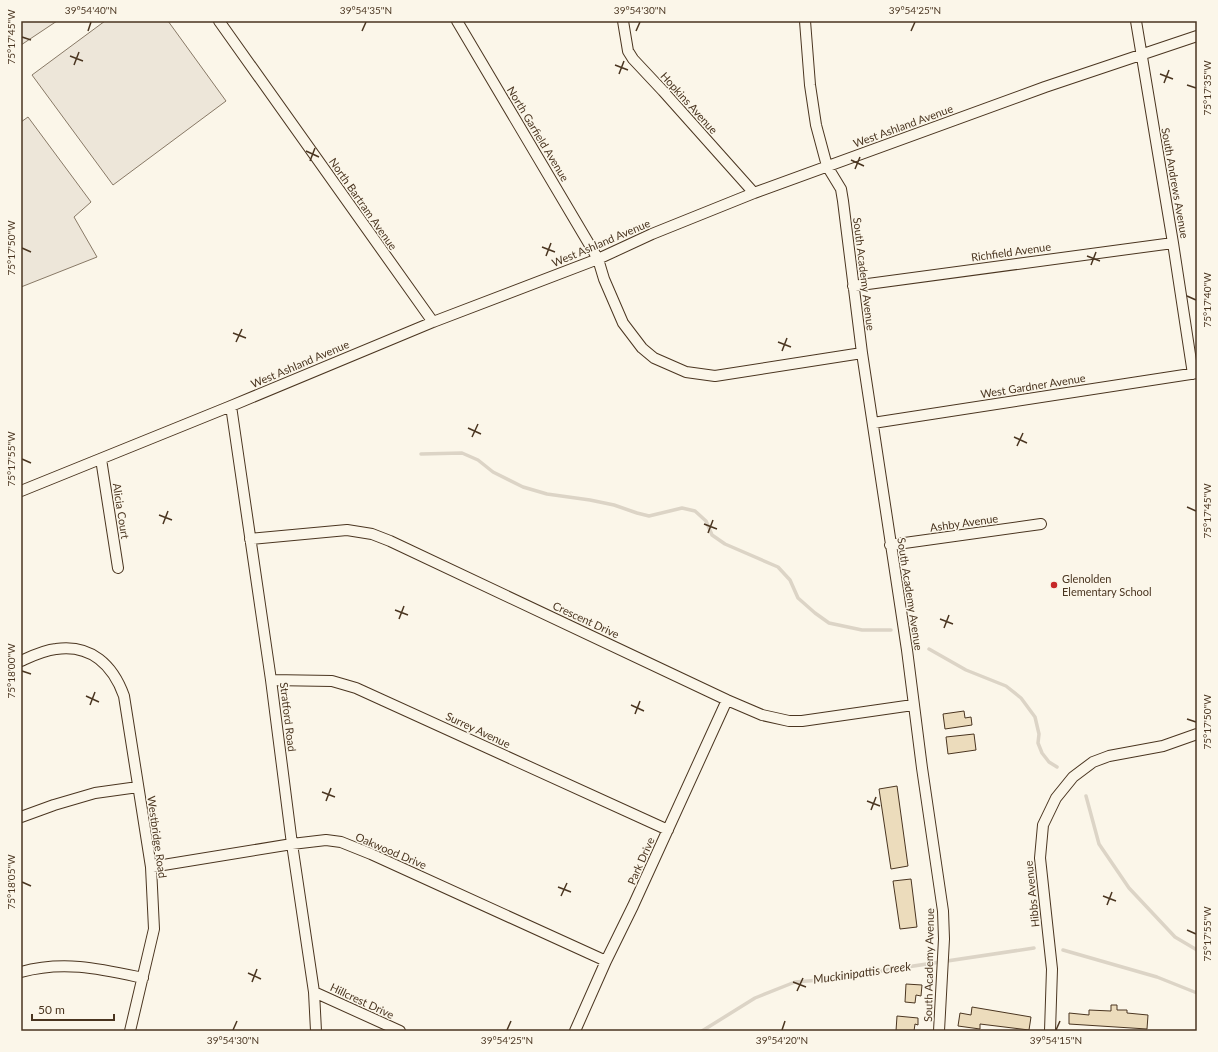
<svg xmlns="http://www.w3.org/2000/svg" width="1218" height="1052" font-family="Lato,sans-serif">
	<rect width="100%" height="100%" fill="#fbf6e9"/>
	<!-- green -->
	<path fill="#ede6d9" stroke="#887966" d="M21,21H57L21,45Z
		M105,21H168L226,101L113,185L32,75Z
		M28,117L91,202L74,217L97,257L21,287V122Z"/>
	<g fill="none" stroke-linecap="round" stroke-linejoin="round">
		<!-- stream -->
		<path stroke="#dcd4c6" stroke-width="3.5" d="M421,454L462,453L478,460L493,472L523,487L547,494L590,500L614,505L637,513L649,516L682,508L695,511L706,521L712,535L725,544L778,567L790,580L798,598L815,613L829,623L862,630H891
			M929,649L966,670L1006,686L1021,698L1035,717L1039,734L1038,743L1042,753L1049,762L1057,767
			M1086,796L1099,844L1129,888L1175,937L1197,950
			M1063,950L1157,977L1197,993
			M702,1031L755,998L795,982L820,980L1034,948"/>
	</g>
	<!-- building -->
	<path fill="#ecdcbc" stroke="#4a3520" d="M964,711L965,718L971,717L972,725L945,729L943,714Z
		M974,734L976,750L948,754L946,737Z
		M897,786L908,866L891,869L879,789Z
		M911,879L917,927L900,929L893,881Z
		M906,984L922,985L921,996L916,995L915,1003L905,1002Z
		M1111,1005H1117V1010H1127V1013L1148,1015L1147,1029L1069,1024V1013L1089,1015V1010L1111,1011Z
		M972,1007L1031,1017L1029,1030L980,1024V1029L958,1026L960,1013L971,1015Z
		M897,1016L918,1018V1025L915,1024L914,1031H896Z"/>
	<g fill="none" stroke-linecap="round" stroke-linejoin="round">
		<!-- minor casing -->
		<g stroke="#4a3520" stroke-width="12">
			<path id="minor" d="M219,21L433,322
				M457,21L598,259L604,279L623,323L642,348L654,358L686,372L715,376L862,353
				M623,21L628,51L633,59L663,91L754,193
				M805,21L810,85L816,125L827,166L841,189L843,201L862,353L907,650L922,768L943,911L944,939L939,1031
				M1136,21L1173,243L1193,374
				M853,286L1173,243
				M231,406L271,680L292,844L314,992L316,1031
				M873,423L1197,373
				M101,459L118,568
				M21,491L231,406L433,322L598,259L652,234L754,193L1045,87L1197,36
				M250,539L347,530L372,534L390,541L727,700L762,715L789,721H802L913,705
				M890,545L1041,524
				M21,661C32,656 44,650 56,649C91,644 113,665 124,696L151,867L154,929L130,1031
				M271,680L332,681L356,688L668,830
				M21,817L54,805L95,793L138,787
				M151,867L292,844L326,840L341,842L371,854L606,961
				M21,972C64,960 101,969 143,978
				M314,992L400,1031
				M575,1031L606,961L633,906L727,700
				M1050,1031L1052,969L1040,858L1043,825L1056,798L1073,777L1093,762L1109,756L1163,746L1197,734"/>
		</g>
		<!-- minor -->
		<use href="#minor" stroke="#fbf6e9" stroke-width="10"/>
	</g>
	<!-- ticks -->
	<path fill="none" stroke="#4a3520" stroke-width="1.5" d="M88,31L91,22M362,31L366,22M636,31L640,22M911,31L915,22M22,37L31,40M70,56L83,61M74,65L79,52M615,65L628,70M619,74L624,61M1160,74L1173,79M1164,83L1169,70M1187,85L1196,88M306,151L319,157M851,160L864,166M310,161L315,148M855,169L860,157M542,247L555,252M22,248L31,252M546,256L551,243M1087,256L1100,261M1091,265L1096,252M1187,296L1196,300M233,333L246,338M236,342L242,329M778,342L791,347M782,351L787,338M468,428L481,434M472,437L478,424M1014,437L1027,443M1017,446L1023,433M22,459L31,463M1187,507L1196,511M159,515L172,520M163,524L168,511M704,524L717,529M708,533L713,520M395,610L408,615M399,619L404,606M940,619L953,624M944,628L949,615M22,671L31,674M86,696L99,702M90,705L95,692M631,705L644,711M635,714L640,701M1187,719L1196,722M322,792L335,797M326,801L331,788M867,801L880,806M871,810L876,797M22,882L31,886M558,887L571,892M561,896L567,883M1103,896L1116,901M1107,905L1112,892M1187,930L1196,934M248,973L261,979M252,982L257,969M793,982L806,987M797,991L803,978M233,1030L237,1021M507,1030L511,1021M782,1030L785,1021M1056,1030L1060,1021"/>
	<!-- markers -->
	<circle fill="#c62828" stroke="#fbf6e9" stroke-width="1.5" cx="1054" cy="585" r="4"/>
	<g text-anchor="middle" stroke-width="3" stroke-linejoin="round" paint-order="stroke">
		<!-- street labels -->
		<g font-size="11" fill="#4a3520" stroke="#fbf6e9">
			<text transform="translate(689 103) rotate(48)" y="4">Hopkins Avenue</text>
			<text transform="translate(903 126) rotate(-20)" y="4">West Ashland Avenue</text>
			<text transform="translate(538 134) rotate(59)" y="4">North Garfield Avenue</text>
			<text transform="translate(1175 183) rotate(80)" y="4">South Andrews Avenue</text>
			<text transform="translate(363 204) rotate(55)" y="4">North Bartram Avenue</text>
			<text transform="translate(601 243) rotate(-23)" y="4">West Ashland Avenue</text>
			<text transform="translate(1011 252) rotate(-8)" y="4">Richfield Avenue</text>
			<text transform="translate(864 274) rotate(83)" y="4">South Academy Avenue</text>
			<text transform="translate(300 364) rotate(-23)" y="4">West Ashland Avenue</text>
			<text transform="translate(1033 386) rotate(-9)" y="4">West Gardner Avenue</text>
			<text transform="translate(121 511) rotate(81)" y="4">Alicia Court</text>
			<text transform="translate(964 523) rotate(-8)" y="4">Ashby Avenue</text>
			<text transform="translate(910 594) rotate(81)" y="4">South Academy Avenue</text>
			<text transform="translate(586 620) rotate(25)" y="4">Crescent Drive</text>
			<text transform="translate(288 717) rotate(83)" y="4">Stratford Road</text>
			<text transform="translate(478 730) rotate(25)" y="4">Surrey Avenue</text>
			<text transform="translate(157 837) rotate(82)" y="4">Westbridge Road</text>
			<text transform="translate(391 851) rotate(23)" y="4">Oakwood Drive</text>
			<text transform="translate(641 861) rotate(-66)" y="4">Park Drive</text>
			<text transform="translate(1032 894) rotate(-96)" y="4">Hibbs Avenue</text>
			<text transform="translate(929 965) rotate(-89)" y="4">South Academy Avenue</text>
			<text transform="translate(362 1001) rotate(25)" y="4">Hillcrest Drive</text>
		</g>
		<!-- poi labels -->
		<g font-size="11" fill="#4a3520" stroke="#fbf6e9" text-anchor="start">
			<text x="1062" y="583">Glenolden<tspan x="1062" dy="13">Elementary School</tspan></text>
		</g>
		<!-- water labels -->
		<g font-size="12" font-style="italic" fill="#4a3520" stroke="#fbf6e9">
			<text transform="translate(862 973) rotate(-8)" y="4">Muckinipattis Creek</text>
		</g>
	</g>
	<!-- border -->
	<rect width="1218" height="1052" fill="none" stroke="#fbf6e9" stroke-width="44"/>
	<!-- scale -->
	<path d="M32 1014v6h82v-6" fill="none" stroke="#4a3520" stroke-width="2"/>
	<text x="38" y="1014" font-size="12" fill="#4a3520" stroke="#fbf6e9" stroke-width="3" paint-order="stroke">50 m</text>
	<rect x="22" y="22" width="1174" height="1008" fill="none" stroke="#4a3520" stroke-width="1.5"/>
	<g font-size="10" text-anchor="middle" fill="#4a3520">
		<text x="91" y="14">39°54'40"N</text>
		<text x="366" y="14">39°54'35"N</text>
		<text x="640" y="14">39°54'30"N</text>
		<text x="915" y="14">39°54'25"N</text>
		<text transform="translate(11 37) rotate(-90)" y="4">75°17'45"W</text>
		<text transform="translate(1207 88) rotate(-90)" y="4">75°17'35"W</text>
		<text transform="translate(11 248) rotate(-90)" y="4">75°17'50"W</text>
		<text transform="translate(1207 300) rotate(-90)" y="4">75°17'40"W</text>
		<text transform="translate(11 459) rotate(-90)" y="4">75°17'55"W</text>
		<text transform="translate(1207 511) rotate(-90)" y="4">75°17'45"W</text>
		<text transform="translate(11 671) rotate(-90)" y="4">75°18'00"W</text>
		<text transform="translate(1207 722) rotate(-90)" y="4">75°17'50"W</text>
		<text transform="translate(11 882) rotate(-90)" y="4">75°18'05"W</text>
		<text transform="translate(1207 934) rotate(-90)" y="4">75°17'55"W</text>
		<text x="233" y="1044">39°54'30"N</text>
		<text x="507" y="1044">39°54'25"N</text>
		<text x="782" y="1044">39°54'20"N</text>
		<text x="1056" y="1044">39°54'15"N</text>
	</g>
</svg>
